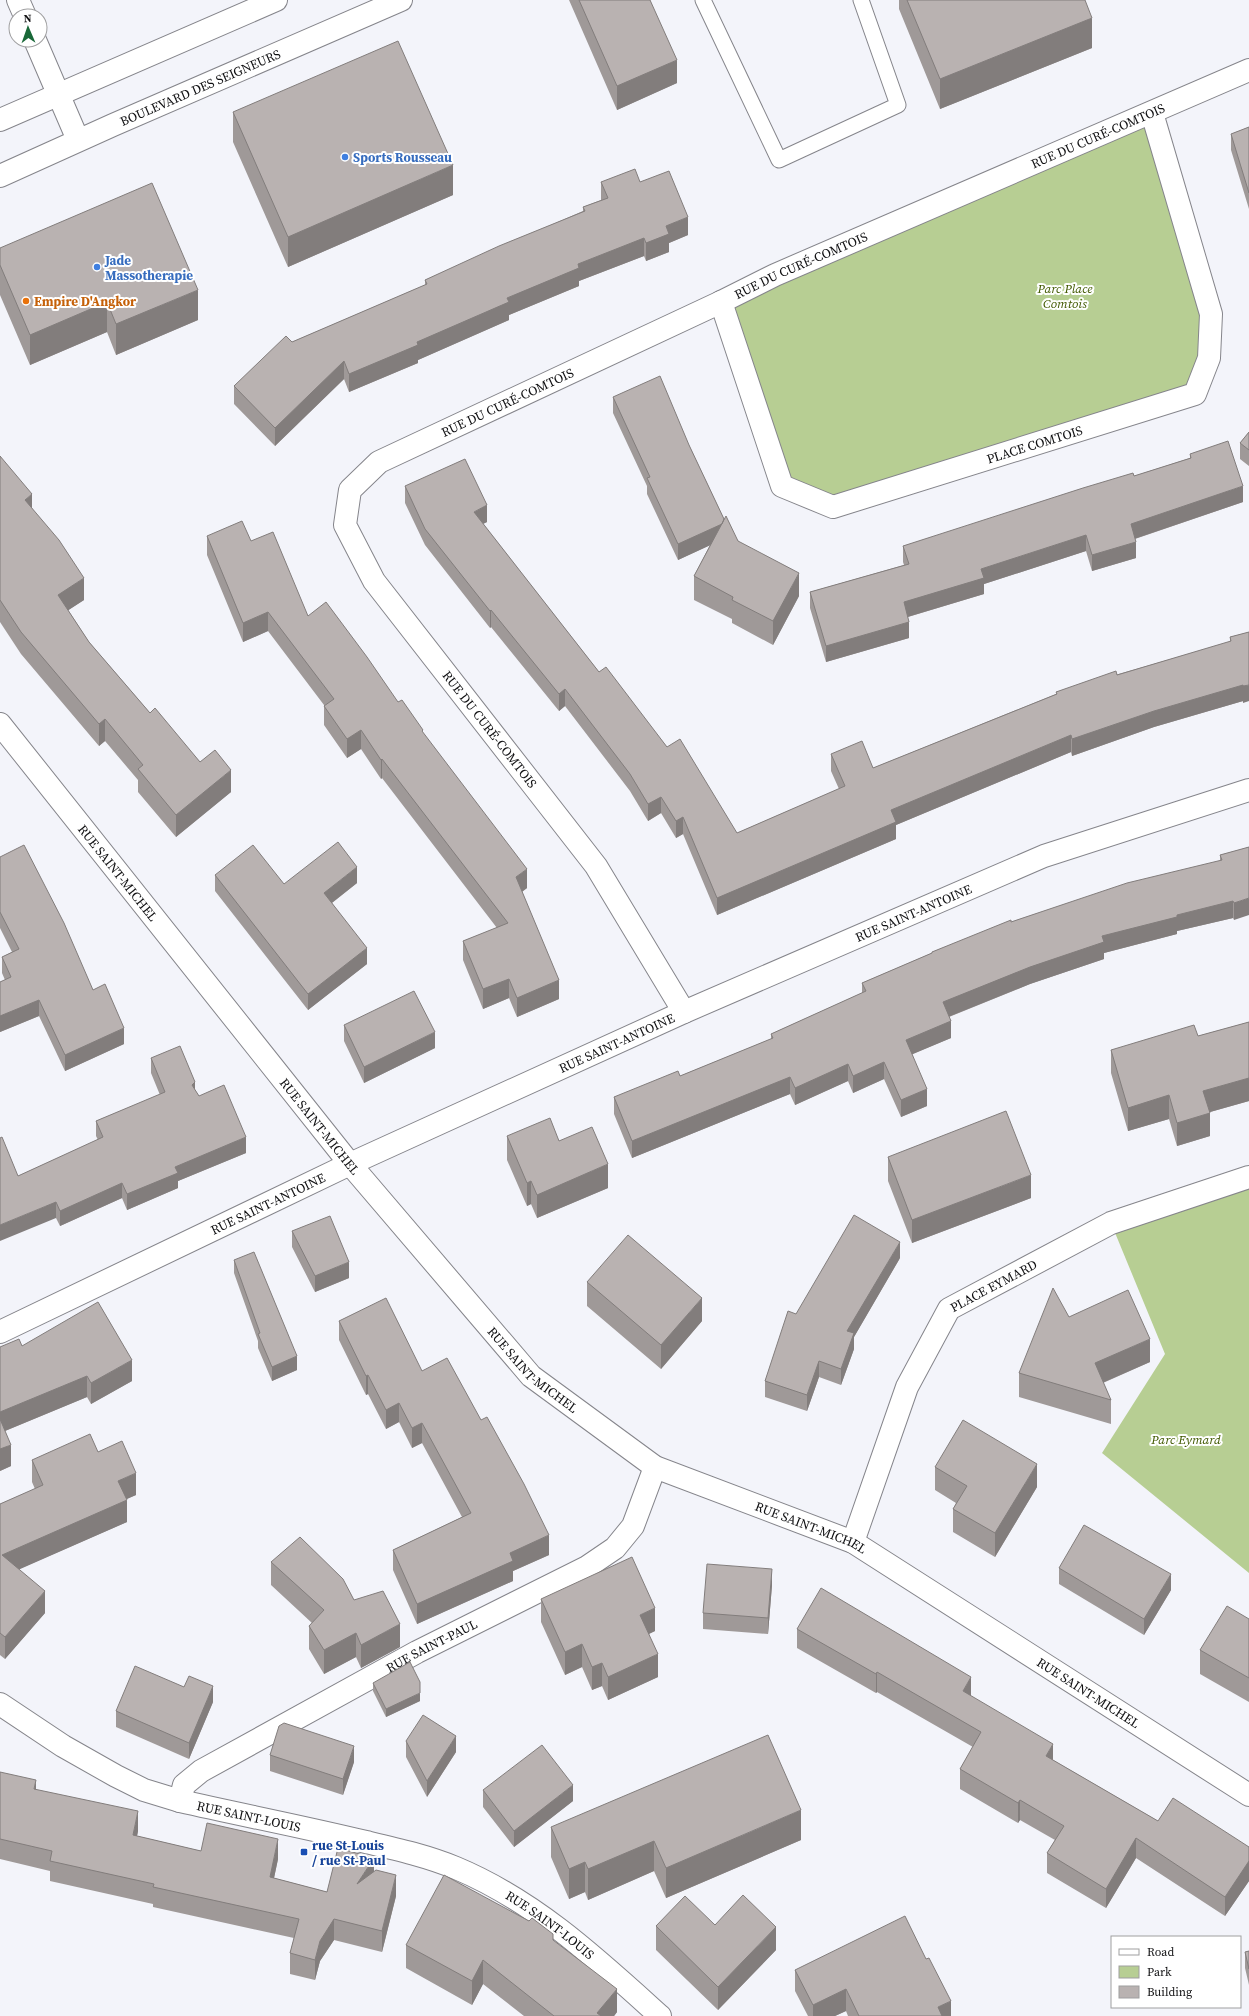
<svg xmlns="http://www.w3.org/2000/svg" width="1249" height="2016" font-family="'Source Serif 4',serif">
	<rect width="100%" height="100%" fill="#f3f4fa"/>
	<!-- green -->
	<path fill="#b7ce93" d="M1152,113L1211,314L1195,394L833,507L782,486L721,302Z
		M1249,1177V1573L1102,1453L1165,1354L1111,1223Z"/>
	<g fill="none" stroke-linecap="round" stroke-linejoin="round">
		<!-- lane casing -->
		<g stroke="#85858b" stroke-width="17">
			<path id="lane" d="M703,0L779,160L898,105L861,0"/>
		</g>
		<!-- street casing -->
		<g stroke="#85858b" stroke-width="24">
			<g id="street">
				<path d="M18,0L25,16"/>
				<path d="M35,40L78,140"/>
				<path id="s1" d="M721,302L782,486L833,507L1195,394L1209,358L1211,314L1152,113"/>
				<path id="s2" d="M0,724L350,1164L531,1376L655,1467L853,1542L1249,1795"/>
				<path id="s3" d="M684,1012L596,866L374,581L345,525L350,490L379,462L721,302L775,275L1249,70"/>
				<path id="s4" d="M0,1332L350,1164L684,1012L1044,856L1249,790"/>
				<path id="s5" d="M853,1542L907,1387L949,1309L1111,1223L1249,1177"/>
				<path id="s6" d="M180,1801L184,1785L201,1771L417,1652L587,1567L615,1548L633,1526L655,1467"/>
			</g>
		</g>
		<!-- secondary casing -->
		<g stroke="#85858b" stroke-width="24">
			<g id="secondary">
				<path d="M0,120L276,0"/>
				<path id="s7" d="M0,176L113,125L401,0"/>
				<path id="s8" d="M0,1704L63,1746L116,1776L144,1790L180,1801C242,1815 304,1827 366,1842C396,1849 427,1856 456,1868C535,1901 597,1959 660,2016"/>
			</g>
		</g>
		<!-- lane -->
		<use href="#lane" stroke="#fff" stroke-width="15"/>
		<!-- street -->
		<use href="#street" stroke="#fff" stroke-width="22"/>
		<!-- secondary -->
		<use href="#secondary" stroke="#fff" stroke-width="22"/>
	</g>
	<!-- wall -->
	<path fill="#9f9998" d="M569,0H650L677,83L617,110Z
		M899,0H1085L1092,48L940,109L899,9Z
		M233,112L453,195L288,267L233,142Z
		M1249,127V209L1231,150V134Z
		M601,182H640L688,235L669,243V252L646,261L644,256L579,281V286L509,315V320L418,360V363L349,392L344,379L275,446L234,404V386L292,342L425,285V280L583,211V207L601,200Z
		M0,248L198,320L116,355L107,332L30,365L0,295Z
		M613,397L689,445L724,519L738,541L799,596L773,645L732,623V619L694,600V576L710,545L678,560L647,494V486L613,413Z
		M1249,432V466L1240,459V443Z
		M1190,454L1243,502L1135,539L1136,558L1092,571L1086,551L984,584V594L908,617L909,638L826,662L810,608V592L904,565L903,562V546L1134,476L1190,458Z
		M0,456L32,508L84,600L68,610L89,642L150,713L231,792L176,837L138,792V780L105,741L99,746L21,654L0,622Z
		M405,486L487,522L483,524L599,672L667,747L737,833L839,789L831,771V754L873,768L1056,694V692L1230,642V637L1249,632L1243,703V701L1154,727L1072,756L1071,752L896,825V839L717,915L683,834L676,838L661,813L648,821L630,791L565,706L559,711L491,627L490,628L425,545L405,503Z
		M207,536L251,541L308,616L398,702L423,734L527,888L522,892L559,999L517,1017L509,998L483,1009L463,960V941L497,928L382,778L381,779L361,749L347,758L324,725V705L268,631L243,642L207,555Z
		M1249,847L1234,920L1233,918L1177,931V934L1104,953V959L1030,984L949,1017L951,1038L912,1054L927,1106L901,1117L884,1079L853,1093L848,1081L795,1105L790,1094L632,1158L614,1114V1097L680,1076L771,1039V1034L862,993V983L932,953V952L1011,922L1220,861V855Z
		M0,857L93,990L124,1044L65,1071L39,1016L0,1032V982L5,980L2,973V957L12,952L0,928Z
		M215,875L284,884L357,883L332,903L367,964L308,1010L215,891Z
		M1249,1022V1101L1210,1112V1136L1177,1146L1169,1119L1128,1131L1111,1073V1050L1198,1036Z
		M344,1025L435,1048L364,1083L344,1041Z
		M151,1058L195,1090L199,1096L246,1153L178,1181V1188L127,1210L122,1198L60,1226L56,1218L18,1176L98,1140L96,1136V1121L160,1095L151,1073Z
		M507,1136L559,1141L608,1188L537,1218L531,1204L527,1206L507,1160Z
		M888,1157L1031,1198L912,1243L888,1181Z
		M292,1231L349,1278L315,1292L292,1247Z
		M900,1258L854,1337V1349L841,1385L819,1377L807,1411L765,1397V1381L796,1314Z
		M234,1260L297,1370L272,1381L258,1348V1341L234,1273Z
		M587,1282L702,1321L661,1369L587,1306Z
		M1069,1317L1150,1362L1103,1383L1111,1400V1424L1019,1397V1373Z
		M339,1321L422,1371L549,1555L513,1571V1581L417,1624L393,1570V1550L462,1517L422,1443L412,1448L399,1422L386,1429L368,1394L366,1395L339,1340Z
		M22,1346L132,1381L91,1404L87,1397L5,1431L11,1466L0,1471V1347Z
		M98,1452L136,1495L126,1499L127,1522L19,1569L45,1613L5,1659L0,1655V1504L35,1489L32,1482V1460Z
		M935,1467L1037,1487L995,1557L953,1532V1509L956,1503L935,1490Z
		M271,1562L400,1647L361,1668L356,1657L324,1674L309,1649V1626L312,1623L271,1585Z
		M1059,1568L1171,1590L1144,1635L1059,1584Z
		M772,1585L768,1634L703,1629V1613Z
		M541,1599L655,1631L649,1634L658,1677L608,1700L602,1686L592,1690L582,1667L565,1675L541,1622Z
		M1249,1619V1702L1200,1674V1650Z
		M797,1629L971,1696L1053,1760L1158,1821L1249,1847V1881L1225,1916L1136,1858L1106,1908L1047,1873V1853L1055,1840L1020,1820L1018,1823L960,1789V1769L973,1747L877,1692L876,1693L797,1648Z
		M373,1683L420,1701L386,1717L373,1691Z
		M213,1702L189,1759L116,1727V1711Z
		M406,1741L456,1752L427,1797L406,1757Z
		M270,1755L354,1762L343,1795L270,1771Z
		M0,1772L36,1790L138,1831L137,1836L201,1851L278,1859L274,1878L327,1892L374,1871L396,1896L382,1952L334,1940L320,1961L315,1980L290,1974V1953L294,1938L153,1907V1904L50,1881V1871L0,1859Z
		M483,1790L573,1801L514,1847L483,1807Z
		M551,1827L801,1840L666,1898L654,1871L588,1900L585,1892L569,1899L551,1857Z
		M656,1926L776,1950L718,2010L656,1950Z
		M553,1940L617,2012L614,2016H524L483,1984L472,2005L406,1968V1945Z
		M1249,1951V1985L1245,1968V1952Z
		M795,1970L951,2016H848L846,2011L835,2016H808L795,1991Z"/>
	<!-- shaded-wall -->
	<path fill="#827d7c" d="M1092,18V48L940,109V79Z
		M677,60V83L617,110V86Z
		M453,165V195L288,267V237Z
		M688,217V235L669,243V252L646,261V243L666,226Z
		M644,238V256L579,281V286L509,315V320L418,360V363L349,392V374L417,342L578,264Z
		M198,290V320L116,355V324Z
		M107,302V332L30,365V335Z
		M344,361V379L275,446V428Z
		M1243,486V502L1131,540V524Z
		M32,494V516L25,500Z
		M487,505V522L474,528V512Z
		M726,522V538L678,560V544Z
		M1086,535V551L984,584V594L904,618V602L981,569Z
		M1136,542V558L1092,571V555Z
		M799,573V596L773,645V621Z
		M84,578V600L58,617V595Z
		M491,610V627L490,628V611Z
		M268,612V631L243,642V623Z
		M909,622V638L826,662V646Z
		M1243,685V701L1154,727L1072,756V739L1154,711Z
		M1249,685V701L1243,703V686Z
		M565,689V706L559,711V694Z
		M105,719V741L99,746V724Z
		M361,730V749L347,758V739Z
		M1071,735V752L896,825V839L717,915V898L891,810Z
		M382,759V778L381,779V760Z
		M231,770V792L176,837V815Z
		M661,797V813L648,821V804Z
		M683,817V834L676,838V821Z
		M357,867V883L324,909V893Z
		M527,869V888L516,896V877Z
		M1249,898V915L1234,920V903Z
		M1233,901V918L1177,931V934L1104,953V959L1030,984L943,1019V1002L1102,936L1177,915Z
		M367,948V964L308,1010V994Z
		M509,979V998L483,1009V989Z
		M559,980V999L517,1017V998Z
		M39,1000V1016L0,1032V1016Z
		M951,1021V1038L906,1057V1040Z
		M124,1028V1044L65,1071V1055Z
		M435,1032V1048L364,1083V1067Z
		M884,1062V1079L853,1093V1076Z
		M848,1064V1081L795,1105V1088Z
		M790,1077V1094L632,1158V1141Z
		M1249,1078V1101L1203,1114V1091Z
		M195,1082V1098L192,1085Z
		M927,1089V1106L901,1117V1100Z
		M1169,1095V1119L1128,1131V1108Z
		M1210,1113V1136L1177,1146V1123Z
		M246,1137V1153L178,1181V1188L127,1210V1194L175,1167Z
		M608,1164V1188L537,1218V1195Z
		M1031,1175V1198L912,1243V1220Z
		M531,1181V1204L527,1206V1183Z
		M122,1183V1198L60,1226V1211Z
		M56,1202V1218L0,1241V1225Z
		M900,1242V1258L854,1337V1349L841,1385V1369L847,1331Z
		M349,1262V1278L315,1292V1276Z
		M702,1298V1321L661,1369V1345Z
		M1150,1339V1362L1095,1386V1363Z
		M297,1356V1370L272,1381V1367Z
		M132,1360V1381L91,1404V1383Z
		M819,1361V1377L807,1411V1395Z
		M368,1375V1394L366,1395V1376Z
		M87,1376V1397L0,1433V1412Z
		M399,1403V1422L386,1429V1410Z
		M422,1423V1443L412,1448V1428Z
		M11,1445V1466L0,1471V1449Z
		M1037,1464V1487L995,1557V1533Z
		M136,1473V1495L118,1503V1481Z
		M127,1500V1522L2,1577V1555Z
		M549,1535V1555L513,1571V1581L417,1624V1604L510,1553Z
		M772,1569V1585L768,1634V1618Z
		M1171,1574V1590L1144,1635V1619Z
		M45,1591V1613L5,1659V1637Z
		M655,1608V1631L640,1638V1615Z
		M400,1624V1647L361,1668V1645Z
		M356,1633V1657L324,1674V1650Z
		M582,1644V1667L565,1675V1652Z
		M658,1654V1677L608,1700V1677Z
		M602,1663V1686L592,1690V1667Z
		M877,1672V1692L876,1693V1674Z
		M971,1677V1697L963,1691Z
		M213,1686V1702L189,1759V1743Z
		M420,1693V1701L386,1717V1709Z
		M456,1736V1752L427,1797V1781Z
		M1053,1744V1764L1046,1756Z
		M354,1746V1762L343,1795V1779Z
		M36,1780V1800L34,1789Z
		M573,1785V1801L514,1847V1831Z
		M1020,1800V1820L1018,1823V1803Z
		M801,1810V1840L666,1898V1868Z
		M138,1811V1831L133,1856V1835Z
		M1136,1838V1858L1106,1908V1889Z
		M278,1839V1859L270,1897V1877Z
		M654,1841V1871L588,1900V1869Z
		M374,1858V1878L357,1884Z
		M1249,1861V1881L1225,1916V1897Z
		M585,1862V1892L569,1899V1869Z
		M396,1875V1896L382,1952V1931Z
		M334,1919V1940L320,1961L315,1980V1960L320,1941Z
		M776,1927V1950L718,2010V1987Z
		M483,1960V1984L472,2005V1981Z
		M617,1989V2012L614,2016H597V2013Z
		M846,1989V2011L835,2016H813V2005Z
		M951,2001V2016H938V2007Z"/>
	<!-- building -->
	<path fill="#b9b2b1" stroke="#827d7c" d="M579,0H650L677,60L617,86Z
		M907,0H1085L1092,18L940,79Z
		M398,41L453,165L288,237L233,112Z
		M1249,127V193L1231,134Z
		M635,169L640,182L669,171L688,217L666,226L669,234L646,243L644,238L578,264L579,268L507,298L509,302L417,342L418,345L349,374L344,361L275,428L234,386L286,336L292,342L427,284L425,280L499,246L585,211L583,207L608,198L601,182Z
		M152,183L198,290L116,324L107,302L30,335L0,265V248Z
		M660,376L689,445L724,519L722,524L678,544L647,478L650,477L613,397Z
		M1249,432V450L1240,443Z
		M1228,441L1243,486L1131,524L1136,542L1092,555L1086,535L981,569L984,578L904,602L909,622L826,646L810,592L909,564L903,546L1083,488L1133,473L1134,476L1191,458L1190,454Z
		M0,456L32,494L25,500L59,540L84,578L58,595L89,642L150,713L155,708L200,762L215,750L231,770L176,815L138,769L143,765L105,719L99,724L21,632L0,600Z
		M465,459L487,505L474,512L599,672L606,667L667,747L680,739L737,833L845,786L831,754L862,741L873,768L1057,694L1056,692L1116,671L1117,675L1231,641L1230,637L1249,632V685L1243,686V685L1154,711L1072,739L1071,735L891,810L896,822L717,898L683,817L676,821L661,797L648,804L630,774L565,689L559,694L491,610L490,611L425,529L405,486Z
		M726,516L738,541L799,573L773,621L732,600L733,597L694,576Z
		M242,521L251,541L273,532L308,616L326,602L367,657L398,702L402,700L423,730L422,731L527,869L516,877L559,980L517,998L509,979L483,989L463,941L508,923L382,759L381,760L361,730L347,739L324,706L334,699L268,612L243,623L207,536Z
		M338,842L357,867L324,893L367,948L308,994L215,875L253,845L284,884Z
		M24,845L64,923L93,990L105,984L124,1028L65,1055L39,1000L0,1016V982L11,977L2,957L19,949L0,912V857Z
		M1249,847V898L1234,903L1233,901L1177,915V917L1102,936L1104,942L1030,967L943,1002L951,1021L906,1040L927,1089L901,1100L884,1062L853,1076L848,1064L795,1088L790,1077L632,1141L614,1097L678,1071L680,1076L773,1038L771,1034L866,991L862,983L932,953V952L1011,920V922L1127,883L1222,860L1220,855Z
		M414,991L435,1032L364,1067L344,1025Z
		M1249,1022V1078L1203,1091L1210,1113L1177,1123L1169,1095L1128,1108L1111,1050L1194,1025L1198,1036Z
		M180,1046L195,1082L192,1085L199,1096L224,1085L246,1137L175,1167L178,1173L127,1194L122,1183L60,1211L56,1202L0,1225V1138L2,1137L18,1176L103,1137L96,1121L165,1092L151,1058Z
		M1006,1111L1031,1175L912,1220L888,1157Z
		M550,1118L559,1141L592,1127L608,1164L537,1195L531,1181L527,1183L507,1136Z
		M854,1215L900,1242L847,1331L854,1333L841,1369L819,1361L807,1395L765,1381L788,1311L796,1314Z
		M330,1216L349,1262L315,1276L292,1231Z
		M628,1235L702,1298L661,1345L587,1282Z
		M254,1252L297,1356L272,1367L258,1334L260,1333L234,1260Z
		M1053,1288L1069,1317L1128,1290L1150,1339L1095,1363L1111,1400L1019,1373Z
		M386,1298L422,1371L447,1358L481,1420L487,1417L524,1484L549,1535L510,1553L513,1561L417,1604L393,1550L471,1513L422,1423L412,1428L399,1403L386,1410L368,1375L366,1376L339,1321Z
		M98,1302L132,1360L91,1383L87,1376L0,1412V1347L19,1339L22,1346Z
		M0,1419L11,1445L0,1449Z
		M963,1420L1037,1464L995,1533L953,1509L967,1486L935,1467Z
		M90,1434L98,1452L122,1441L136,1473L118,1481L127,1500L2,1555L45,1591L5,1637L0,1633V1504L43,1485L32,1460Z
		M1084,1525L1171,1574L1144,1619L1059,1568Z
		M300,1537L343,1579L354,1600L383,1591L400,1624L361,1645L356,1633L324,1650L309,1626L324,1610L271,1562Z
		M632,1557L655,1608L640,1615L658,1654L608,1677L602,1663L592,1667L582,1644L565,1652L541,1599Z
		M707,1564L772,1569L768,1618L703,1613Z
		M821,1588L971,1677L963,1691L1053,1744L1046,1756L1158,1821L1173,1798L1249,1847V1861L1225,1897L1136,1838L1106,1889L1047,1853L1064,1826L1020,1800L1018,1803L960,1769L981,1732L877,1672L876,1674L797,1629Z
		M1227,1606L1249,1619V1678L1200,1650Z
		M410,1662L420,1682V1693L386,1709L373,1683Z
		M135,1666L184,1687L189,1676L213,1686L189,1743L116,1711Z
		M423,1715L456,1736L427,1781L406,1741Z
		M284,1723L354,1746L343,1779L270,1755L279,1726Z
		M768,1735L801,1810L666,1868L654,1841L588,1869L585,1862L569,1869L551,1827Z
		M542,1745L573,1785L514,1831L483,1790Z
		M0,1772L36,1780L34,1789L138,1811L133,1835L201,1851L207,1823L278,1839L270,1877L327,1892L338,1848L374,1858L357,1884L376,1870L396,1875L382,1931L334,1919L320,1941L315,1960L290,1953L299,1919L153,1887L154,1884L50,1861L52,1851L0,1839Z
		M444,1875L529,1921L532,1918L553,1934V1940L617,1989L597,2013L601,2016H554L483,1960L472,1981L406,1945Z
		M743,1895L776,1927L718,1987L656,1926L685,1896L715,1925Z
		M905,1916L926,1959L929,1958L951,2001L938,2007L942,2016H859L846,1989L813,2005L795,1970Z
		M1249,1951V1969L1245,1952Z"/>
	<!-- markers -->
	<g fill="#3f7fe0" stroke="#fff" stroke-width="1.5">
		<circle cx="345" cy="157" r="4"/>
		<circle cx="97" cy="267" r="4"/>
	</g>
	<circle fill="#e8710a" stroke="#fff" stroke-width="1.5" cx="26" cy="301" r="4"/>
	<rect fill="#1a4fb4" stroke="#fff" stroke-width="1.5" x="300" y="1848" width="8" height="8" rx="2"/>
	<g text-anchor="middle" stroke-width="4" stroke-linejoin="round" paint-order="stroke">
		<!-- street labels -->
		<g font-size="13" fill="#101012" stroke="#fff">
			<text dy="5" stroke="none"><textPath href="#s7" startOffset="219">BOULEVARD DES SEIGNEURS</textPath></text>
			<text dy="5" stroke="none"><textPath href="#s3" startOffset="1460">RUE DU CURÉ-COMTOIS</textPath></text>
			<text dy="5" stroke="none"><textPath href="#s3" startOffset="1136">RUE DU CURÉ-COMTOIS</textPath></text>
			<text dy="5" stroke="none"><textPath href="#s3" startOffset="812">RUE DU CURÉ-COMTOIS</textPath></text>
			<text dy="5" stroke="none"><textPath href="#s1" startOffset="460">PLACE COMTOIS</textPath></text>
			<text transform="translate(490 729) rotate(52)" y="5">RUE DU CURÉ-COMTOIS</text>
			<text dy="5" stroke="none"><textPath href="#s2" startOffset="190">RUE SAINT-MICHEL</textPath></text>
			<text dy="5" stroke="none"><textPath href="#s4" startOffset="1005">RUE SAINT-ANTOINE</textPath></text>
			<text dy="5" stroke="none"><textPath href="#s4" startOffset="681">RUE SAINT-ANTOINE</textPath></text>
			<text dy="5" stroke="none"><textPath href="#s2" startOffset="514">RUE SAINT-MICHEL</textPath></text>
			<text dy="5" stroke="none"><textPath href="#s4" startOffset="297">RUE SAINT-ANTOINE</textPath></text>
			<text dy="5" stroke="none"><textPath href="#s5" startOffset="303">PLACE EYMARD</textPath></text>
			<text dy="5" stroke="none"><textPath href="#s2" startOffset="838">RUE SAINT-MICHEL</textPath></text>
			<text dy="5" stroke="none"><textPath href="#s2" startOffset="1162">RUE SAINT-MICHEL</textPath></text>
			<text dy="5" stroke="none"><textPath href="#s6" startOffset="301">RUE SAINT-PAUL</textPath></text>
			<text dy="5" stroke="none"><textPath href="#s2" startOffset="1486">RUE SAINT-MICHEL</textPath></text>
			<text dy="5" stroke="none"><textPath href="#s8" startOffset="276">RUE SAINT-LOUIS</textPath></text>
			<text dy="5" stroke="none"><textPath href="#s8" startOffset="600">RUE SAINT-LOUIS</textPath></text>
		</g>
		<!-- shop labels -->
		<g font-size="13" font-weight="bold" fill="#366cbe" stroke="#fff" text-anchor="start">
			<text x="353" y="162">Sports Rousseau</text>
			<text x="105" y="265">Jade<tspan x="105" dy="15">Massotherapie</tspan></text>
		</g>
		<!-- park labels -->
		<g font-size="13" font-style="italic" fill="#415900" stroke="#fff">
			<text x="1065" y="293">Parc Place<tspan x="1065" dy="15">Comtois</tspan></text>
			<text x="1186" y="1444">Parc Eymard</text>
		</g>
		<!-- food labels -->
		<g font-size="13" font-weight="bold" fill="#c56008" stroke="#fff" text-anchor="start">
			<text x="34" y="306">Empire D'Angkor</text>
		</g>
		<!-- transit labels -->
		<g font-size="13" font-weight="bold" fill="#164399" stroke="#fff" text-anchor="start">
			<text x="312" y="1850">rue St-Louis<tspan x="312" dy="15">/ rue St-Paul</tspan></text>
		</g>
	</g>
	<!-- legend -->
	<rect x="1111" y="1936" width="130" height="72" fill="#ffffff" stroke="#9f9fa0"/>
	<rect x="1119" y="1949" width="20" height="6" fill="#ffffff" stroke="#9f9fa0"/>
	<text x="1147" y="1956" font-size="12" fill="#101012">Road</text>
	<rect x="1119" y="1966" width="20" height="12" fill="#b7ce93" stroke="#9f9fa0"/>
	<text x="1147" y="1976" font-size="12" fill="#101012">Park</text>
	<rect x="1119" y="1986" width="20" height="12" fill="#b9b2b1" stroke="#9f9fa0"/>
	<text x="1147" y="1996" font-size="12" fill="#101012">Building</text>
	<!-- north arrow -->
	<g transform="translate(28 28) rotate(358)"><circle r="19" fill="#ffffff" stroke="#9f9fa0"/>
	<path d="M0-3L7 15L0 10L-7 15Z" fill="#196838"/>
	<text y="-6" font-size="11" font-weight="bold" text-anchor="middle" fill="#101012">N</text>
	</g>
</svg>
